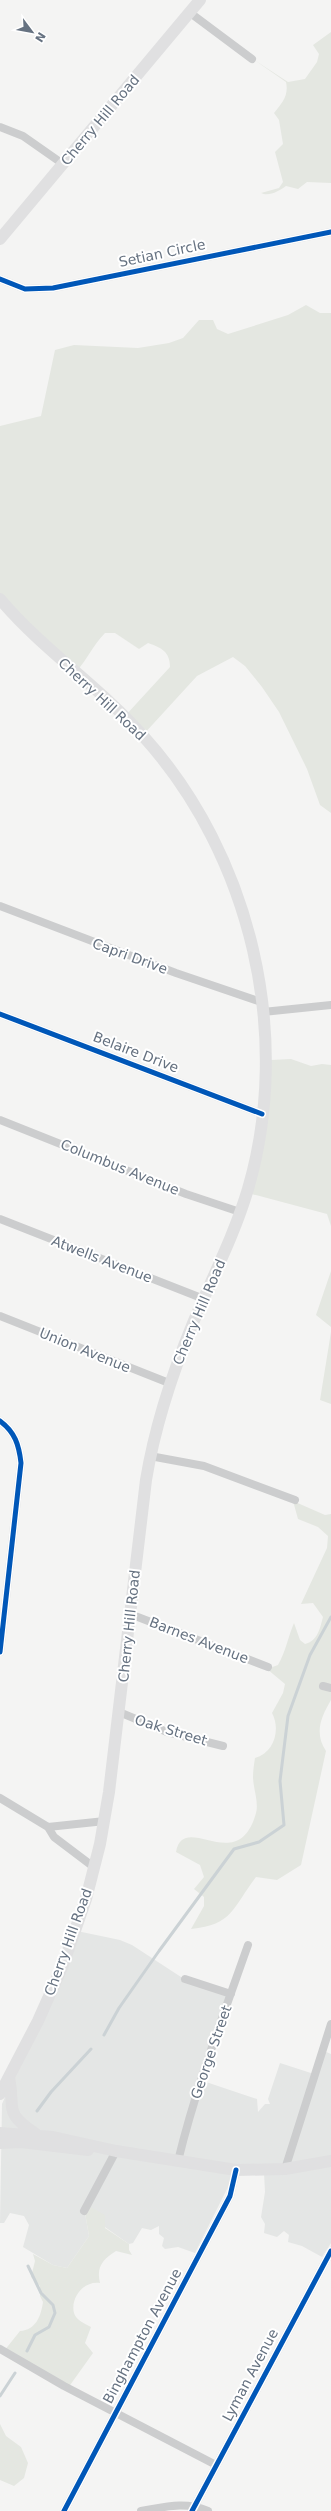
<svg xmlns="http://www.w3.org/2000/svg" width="331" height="2511" font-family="'DejaVu Sans',sans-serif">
<rect width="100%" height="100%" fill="#f4f4f3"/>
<path fill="#e4e6e5" d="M77,1931L120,1940L132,1945L181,1977L228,1993L203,2081L257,2099L258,2112L265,2104H270L268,2099L280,2063L314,2074L324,2051L331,2054V2243L322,2257L302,2246L288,2242L289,2235L284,2231L277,2237L264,2233L265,2224L261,2217L265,2192L264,2173H235L195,2253L178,2247L165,2249L162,2246L164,2238L159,2234V2226L151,2230L142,2228L133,2243L129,2244L85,2213L89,2236L67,2268L53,2265L23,2247L29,2225L24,2216L10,2213L4,2223H0L2,2104Z"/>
<path fill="#e4e7e1" d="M331,32V183L307,182L298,189L286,186C279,191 269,197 261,193L279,188L283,182L275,152L283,144L279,120L274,113C282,103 289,96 286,82L253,59L288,82L305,79L317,62L319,54L313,45Z
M306,305L320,313H331V813L320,805L307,769L279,712L262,687L245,666L233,657L197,676L143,735L125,716L170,667C170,652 162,648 148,643L139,649L115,633H105C93,645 87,660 76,672L0,598V426L41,416L55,350L74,345L138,348L169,343L183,338L199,320H213L217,329L228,334L288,315Z
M291,1059L311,1066L322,1064L331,1065V1226L327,1214L248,1193L271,1060Z
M331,1271V1327L316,1315Z
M331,1332V1404L320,1400Z
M293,1501L325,1515L331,1514V1700C321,1717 314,1733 326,1751L301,1865L277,1880L256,1877C233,1907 233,1925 191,1929L204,1906V1897L194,1889L204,1877L200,1865L176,1852C184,1810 238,1878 256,1813C259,1803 253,1787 253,1777C253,1771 254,1764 255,1758C274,1753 281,1730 272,1713L283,1693L285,1684L267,1669L278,1665C286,1651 288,1637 294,1623L300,1640L305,1644C318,1641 320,1628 323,1617L313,1603L301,1604L327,1548L328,1536L318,1527L298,1519Z
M89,2206L105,2215V2228L129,2244V2250L132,2255L116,2251C103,2259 96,2267 100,2283C85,2280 70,2297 74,2313C76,2320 85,2324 91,2327L85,2343L93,2353L68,2388L4,2351L20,2331C36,2330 41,2316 43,2302L40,2296V2286L31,2277L35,2261L33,2254L53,2265L67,2268L89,2236L85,2213Z
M0,2424L6,2436L21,2447L28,2463L24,2478L14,2486L0,2480Z"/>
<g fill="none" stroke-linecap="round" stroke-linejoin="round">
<path stroke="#cbd2d5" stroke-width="3" d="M104,2035L119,2008L159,1951L234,1849L259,1842L284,1825L280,1781L288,1716L310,1655L331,1617
M37,2111L51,2092L91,2049
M27,2351L35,2335L49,2327L55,2313L53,2305L41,2293L28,2266
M0,2396L15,2373"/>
<path stroke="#cccdce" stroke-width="8" d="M189,12L252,59
M0,127L23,136L63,164
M0,279L25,289L53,288L331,232
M0,906L176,973L261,1002
M263,1012L331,1005
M0,1014L262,1114
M0,1120L186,1194L240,1212
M0,1219L204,1299
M0,1316L169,1383
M0,1421C15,1432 19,1445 21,1463L0,1652
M150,1456L204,1466L295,1500
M130,1614L268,1667
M323,1686L331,1688
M119,1712L167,1732L223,1746
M0,1798L48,1827L54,1837L95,1868
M48,1827L105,1821
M185,1979L231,1994
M178,2161C196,2087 223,2016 248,1945
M285,2169L331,2024
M84,2211L116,2151
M0,2349L64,2386L216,2465
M64,2511L230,2196L236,2170
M141,2511C165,2507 185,2501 208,2511
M192,2511L331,2251"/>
<path stroke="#e0e0e1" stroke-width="12" d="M0,239L200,0
M0,599C43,650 100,687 144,737C251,856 293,1035 248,1189C234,1236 212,1278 193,1323C172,1374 155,1425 146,1480L109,1792L100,1844L86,1899L63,1965L38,2021L0,2094
M9,2077C16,2110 2,2111 36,2134
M0,2133L53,2137L116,2151L236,2170L285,2169L331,2161
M0,2143L21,2142L88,2150"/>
<defs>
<path id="cycleway" d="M0,279L25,289L53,288L331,232
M0,1014L262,1114
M0,1421C15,1432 19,1445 21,1463L0,1652
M64,2511L230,2196L236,2170
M192,2511L331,2251"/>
</defs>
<use href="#cycleway" stroke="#fff" stroke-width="8"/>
<use href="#cycleway" stroke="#0057b8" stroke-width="5"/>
</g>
<g text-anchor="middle" stroke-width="4" stroke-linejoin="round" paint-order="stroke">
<g font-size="14" fill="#667281" stroke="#fff">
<text transform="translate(100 120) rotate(-50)" y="5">Cherry Hill Road</text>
<text transform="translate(162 253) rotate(-12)" y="5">Setian Circle</text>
<text transform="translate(102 699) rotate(43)" y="5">Cherry Hill Road</text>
<text transform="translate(130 956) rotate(20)" y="5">Capri Drive</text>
<text transform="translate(136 1052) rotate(21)" y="5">Belaire Drive</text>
<text transform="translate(120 1167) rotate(22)" y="5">Columbus Avenue</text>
<text transform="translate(102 1259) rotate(21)" y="5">Atwells Avenue</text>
<text transform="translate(199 1312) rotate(-67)" y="5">Cherry Hill Road</text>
<text transform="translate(85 1350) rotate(22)" y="5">Union Avenue</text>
<text transform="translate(129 1626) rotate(-84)" y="5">Cherry Hill Road</text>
<text transform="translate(199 1640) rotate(21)" y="5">Barnes Avenue</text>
<text transform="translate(171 1730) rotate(17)" y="5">Oak Street</text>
<text transform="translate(68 1942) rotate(-70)" y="5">Cherry Hill Road</text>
<text transform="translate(211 2052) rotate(-71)" y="5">George Street</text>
<text transform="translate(142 2336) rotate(-62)" y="5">Binghampton Avenue</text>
<text transform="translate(250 2375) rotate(-62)" y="5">Lyman Avenue</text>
</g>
</g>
<g transform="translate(32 32) rotate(122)" stroke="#ffffff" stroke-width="3" paint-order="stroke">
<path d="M0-3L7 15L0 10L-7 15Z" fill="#667281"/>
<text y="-6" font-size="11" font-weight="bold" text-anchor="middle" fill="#667281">N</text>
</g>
</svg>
